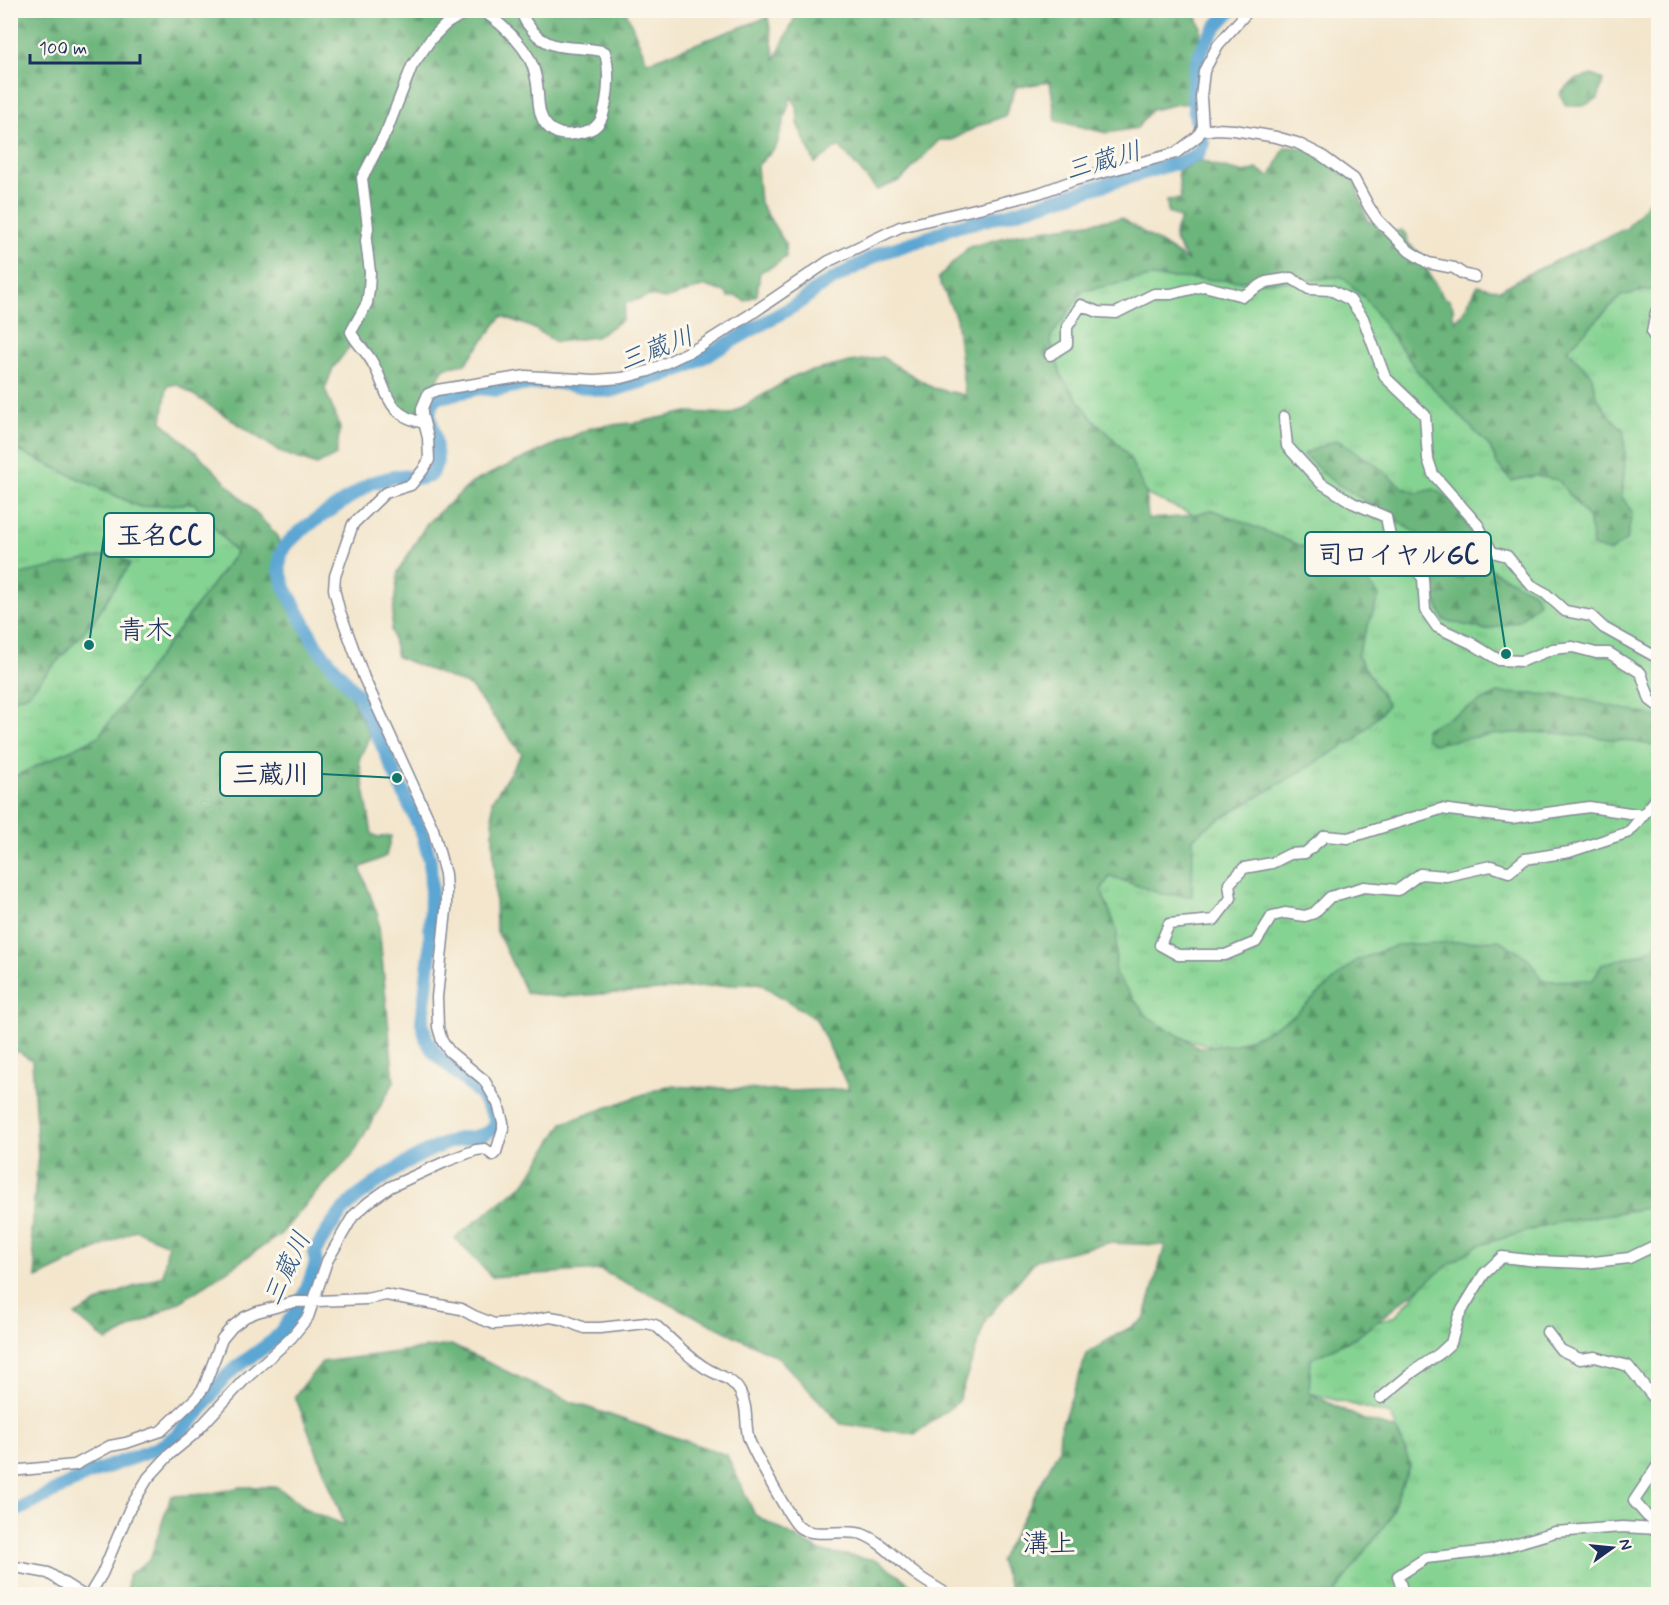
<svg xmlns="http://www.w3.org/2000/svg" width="1669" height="1605" font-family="Mynerve,'Klee One',sans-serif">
<defs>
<pattern id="grass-tufts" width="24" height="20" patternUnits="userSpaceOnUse" patternTransform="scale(1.5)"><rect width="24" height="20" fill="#85d392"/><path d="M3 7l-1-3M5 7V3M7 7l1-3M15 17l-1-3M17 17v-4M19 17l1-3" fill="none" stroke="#72b580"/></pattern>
<pattern id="forest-firs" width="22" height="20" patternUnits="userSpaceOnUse" patternTransform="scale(1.5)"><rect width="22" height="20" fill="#6cb57c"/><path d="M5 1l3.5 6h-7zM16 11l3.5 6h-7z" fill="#589469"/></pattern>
</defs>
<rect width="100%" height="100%" fill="#fbf7ec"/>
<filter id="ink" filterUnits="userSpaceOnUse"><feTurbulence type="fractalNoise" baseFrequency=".0167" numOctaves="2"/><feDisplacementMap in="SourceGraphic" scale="12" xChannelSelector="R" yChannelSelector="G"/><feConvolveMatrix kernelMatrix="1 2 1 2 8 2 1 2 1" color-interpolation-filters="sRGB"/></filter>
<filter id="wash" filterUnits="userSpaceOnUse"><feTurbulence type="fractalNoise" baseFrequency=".008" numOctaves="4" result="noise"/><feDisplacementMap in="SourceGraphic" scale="24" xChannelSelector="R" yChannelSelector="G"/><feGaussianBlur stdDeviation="1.35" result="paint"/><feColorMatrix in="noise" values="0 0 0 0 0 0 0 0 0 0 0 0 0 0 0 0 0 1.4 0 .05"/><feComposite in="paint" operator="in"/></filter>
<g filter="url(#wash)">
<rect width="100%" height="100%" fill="#f3e6cd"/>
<path fill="url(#grass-tufts)" stroke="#508178" stroke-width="1.5" d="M1367,260L1481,413L1617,289L1658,267V973L1250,1057L1121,1020L1084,858L1358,586L1103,476L1016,331L1044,263Z
M10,447L140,507L194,503L236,553L98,737L11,779Z
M1658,1201V1594H1320L1317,1589L1406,1452L1391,1415L1309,1393L1310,1341L1396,1316L1469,1231Z"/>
<path fill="url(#forest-firs)" stroke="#44726d" stroke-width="1.5" d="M11,11H626L647,62L768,17L775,59L798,11H1194L1201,27L1199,54L1192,84V103L1178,104L1151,110L1137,128L1107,133L1056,121L1050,82L1016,87L1005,116L978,126L952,140H939L901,180L877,190L839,146L815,163L798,126L797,106L791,97L776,147L757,166L760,203L785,243L786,257L775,265L760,272L757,295L745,301L737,296L729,297L725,292L705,286L665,299L650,296L626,303L622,320L596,337L556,342L533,328L502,316L465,364L444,368L437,380L424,423L400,413L354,341L333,368L325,389L340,428L336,455L317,465L282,453L177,384L167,386L162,422L198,454L277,535L281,554L279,568L285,588L298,620L321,656L342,680L370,735L359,760L372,834L378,837L391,836L386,856L360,868L378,916L394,1082L352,1156L315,1194L280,1235L183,1300L107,1341L75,1315L108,1297L163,1275L168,1244L135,1230L37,1278L31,1233L38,1157L32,1060L16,1050L11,1059V778L98,737L236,553L194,503L140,507L11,447Z
M1592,75L1603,80L1598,99L1583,106H1566L1560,94L1574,80Z
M1285,147L1308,148L1354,179L1368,222L1374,221L1392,232L1402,230L1407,236L1408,243L1425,258L1423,263L1443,297L1449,300L1453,307V315L1455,321L1462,314L1478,285L1500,290L1528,274L1627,228L1658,190V288L1621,296L1567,350L1591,374L1596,395L1608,414L1624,431L1625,459L1622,497L1632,512L1627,539L1610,552L1593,546L1589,519L1558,480L1535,476L1512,481L1497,464L1490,447L1418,372L1365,298L1341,276L1305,281L1266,282L1150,277L1083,291L1050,338L1062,378L1092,418L1114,439L1129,457L1146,493L1148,519L1182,517L1213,510L1328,557L1356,567L1379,596L1357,655L1388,705L1356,739L1213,823L1193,838L1192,896L1161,894L1110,876L1101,890L1117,930L1115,974L1145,1014L1155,1022L1199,1047L1233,1045L1262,1034L1293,1016L1357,960L1398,945L1499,940L1528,958L1543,981L1593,980L1602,964L1643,954L1658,944V1206L1551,1224L1477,1246L1443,1269L1357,1337L1311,1359L1309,1393L1364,1420L1396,1429L1410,1464L1389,1519L1334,1594H1012L1000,1561L1059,1449L1060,1429L1087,1354L1111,1338L1144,1320L1165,1245L1108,1243L1036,1260L986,1319L958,1402L915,1434L841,1424L778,1357L600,1270L492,1277L455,1238L526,1182L563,1123L667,1086L787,1091L849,1089L816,1019L759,983L561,997L526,993L496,929L492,801L522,754L470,686L397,657L391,630L398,572L427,523L472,483L496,471L593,427L640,422L687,412L731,414L796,375L850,362L882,357L933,388L965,395L956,318L938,278L969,247L1017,234L1121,218L1188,261C1177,243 1168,240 1181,219L1168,212L1167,200L1181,199L1178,172L1200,160L1212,165L1245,173L1257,169L1270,177Z
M1337,440L1376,465L1403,488L1417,493L1434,489L1461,507L1475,549L1493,571L1533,592L1539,602L1518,621L1486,630L1444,620L1433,595V553L1423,537L1330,479L1303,454Z
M117,553L130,564L94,620L28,694L11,700V576Z
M1498,693L1562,695L1658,717V748L1656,745C1622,741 1588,735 1554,733C1515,730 1473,737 1434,744L1426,738L1425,729Z
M451,1345L569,1401L727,1455L755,1515L820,1551L877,1560L916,1588L930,1594H127L128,1575L150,1559L171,1496L208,1494L241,1487H277L312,1512L345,1525L295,1396L322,1362Z"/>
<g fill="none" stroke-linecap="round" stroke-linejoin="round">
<path stroke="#5ba6d3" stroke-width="14" d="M10,1514L86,1475L153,1450L165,1444L179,1433L198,1414L224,1378L237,1367L274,1340L296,1312L305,1294L316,1263L314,1253C325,1234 339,1212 356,1198C361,1194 366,1191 371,1187C396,1168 422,1152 452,1141C470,1135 484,1141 497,1123L493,1113L481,1095L435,1053L427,1041L422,1022L430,953L431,886L430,861L423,835L361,699L317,647L285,588L279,568L281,554L285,546L294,537L307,526L371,483L397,476L421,478L429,476L432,473L437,461L435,440L429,411L436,398L480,388L497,390L519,385L553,382L610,391L664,375L688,366L799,303L818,288L880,253L933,236L950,228L1005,215L1175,163L1176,164L1198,154L1203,143C1185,91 1189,49 1232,10"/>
</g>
</g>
<g filter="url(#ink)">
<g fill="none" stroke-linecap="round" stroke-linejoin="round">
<defs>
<path id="minor" d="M479,10C496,17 524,45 531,62C534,68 536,77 537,84C539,96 537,109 543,120C552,136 567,137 583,132C587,131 592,130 595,127C603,120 604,111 606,102C609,85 609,68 605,52C580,44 551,54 533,31C527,24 523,19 521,10
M1201,131L1216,129L1234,130L1276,137L1297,143L1321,155L1354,179L1369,207L1377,219L1409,251L1428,263L1454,268L1463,274L1475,277
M1658,311L1656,312L1652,333L1658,342
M1050,355L1067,344V327L1081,305L1098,312L1116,313L1154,294H1171L1204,286L1243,296L1266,282L1291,278L1309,289L1331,290L1350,300L1363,318L1385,377L1425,415L1428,459L1433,474L1478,525L1492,552L1507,556L1532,586L1545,593L1565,611L1591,616L1604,628L1658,658
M1284,417L1287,446L1321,483L1353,503L1386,517L1391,542L1423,578L1425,610L1437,627L1471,643L1499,660L1522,661L1553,649L1573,647L1596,653H1609L1641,673L1650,700L1658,706
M424,423C382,414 389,388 371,360C365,350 356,343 351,332L367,303L369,290L370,272L366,241L368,228L367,219L362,178L387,130L412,66L431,39L446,24L461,15L477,10
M1643,815L1589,807L1512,818L1441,809L1348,838L1325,836L1305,853L1290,854L1272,863L1244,868L1229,884L1231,898L1214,920L1169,924L1160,945L1178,955H1225L1256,942L1272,916L1285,913L1305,916L1314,913L1330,897L1364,887L1398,890L1420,874L1446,876L1491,866L1509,872L1525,859L1569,852L1629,832L1658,797
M1547,1332L1561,1350L1580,1359L1595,1357L1628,1366L1658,1403
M1381,1398L1414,1371L1439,1354L1451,1343L1459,1315L1484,1274L1502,1257L1537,1261L1585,1263L1629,1258L1658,1244
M1658,1465L1634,1501L1647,1516L1658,1525
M10,1471L75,1465L110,1446L126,1443L161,1431L196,1398L204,1387L222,1339L232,1327L245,1317L257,1312L294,1302L366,1299L386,1295L461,1309L474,1316L494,1324L521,1322L550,1317L562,1319L584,1328H600L646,1323L655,1325C671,1339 686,1355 704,1367C717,1376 732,1377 740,1392C748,1406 745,1422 748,1436C749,1445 792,1522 799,1527C815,1539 843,1528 862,1534C881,1541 897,1560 913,1572C923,1580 935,1587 947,1594
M10,1566L48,1573L81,1594
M90,1594L102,1574L130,1508L148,1478L170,1454L193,1435L243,1381L291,1338L308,1317L327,1261L353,1216L369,1202L390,1187L447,1161L476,1150L485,1149L493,1155L496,1152L503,1129V1122L498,1104L484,1080L450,1052L442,1041L438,1027L437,997L446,910V891L445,874L433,829L364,678L339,609L334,589L335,576L353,524L385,493L411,485L423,470L429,460L428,438L422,414V408L428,394L437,390L526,376L595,380L622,378L649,371L699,347L751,314L829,261L900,227L996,204L1039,193L1075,180L1176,153L1198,136L1203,127L1201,97L1204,71L1218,45L1249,10
M1401,1594L1403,1593L1398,1576L1426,1558L1490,1551L1555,1532L1622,1527L1658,1529"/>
</defs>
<use href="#minor" stroke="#878a96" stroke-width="13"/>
<use href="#minor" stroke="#fff" stroke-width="10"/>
</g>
</g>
<g text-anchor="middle" stroke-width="6" stroke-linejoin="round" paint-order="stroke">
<g font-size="26" font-style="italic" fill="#315987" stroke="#fbf7ec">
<text transform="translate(1103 160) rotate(-16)" y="9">三蔵川</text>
<text transform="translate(656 348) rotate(-21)" y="9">三蔵川</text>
<text transform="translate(286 1268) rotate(-65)" y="9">三蔵川</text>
</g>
<g font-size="27" fill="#1b2f5e" stroke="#fbf7ec">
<text x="145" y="639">青木</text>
<text x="1049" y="1552">溝上</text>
</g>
</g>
<path fill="none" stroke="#0f766e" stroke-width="2" d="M89 645L104 535M1506 654L1491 554M397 778L322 774"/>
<g fill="#0f766e" stroke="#fbf7ec" stroke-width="2">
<circle cx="89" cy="645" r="6"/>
<circle cx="1506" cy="654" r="6"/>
<circle cx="397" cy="778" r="6"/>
</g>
<g fill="#fbf7ec" stroke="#0f766e" stroke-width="2">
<rect x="104" y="513" width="110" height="44" rx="6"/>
<rect x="1305" y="532" width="186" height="44" rx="6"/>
<rect x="220" y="752" width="102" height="44" rx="6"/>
</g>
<g font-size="26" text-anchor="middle" font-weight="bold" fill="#1b2f5e">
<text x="159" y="544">玉名CC</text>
<text x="1398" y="563">司ロイヤルGC</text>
<text x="271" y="783">三蔵川</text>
</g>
<rect width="1669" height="1605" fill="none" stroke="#fbf7ec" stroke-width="36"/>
<g transform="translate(1612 1548) rotate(75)" stroke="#fbf7ec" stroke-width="4.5" paint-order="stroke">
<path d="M0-4.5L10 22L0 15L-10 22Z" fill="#1b2f5e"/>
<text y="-9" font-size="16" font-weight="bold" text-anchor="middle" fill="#1b2f5e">N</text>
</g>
<path d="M30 54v9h110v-9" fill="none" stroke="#1b2f5e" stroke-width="3"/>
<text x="39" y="54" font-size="18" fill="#1b2f5e" stroke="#fbf7ec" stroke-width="4.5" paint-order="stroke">100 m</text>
</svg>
